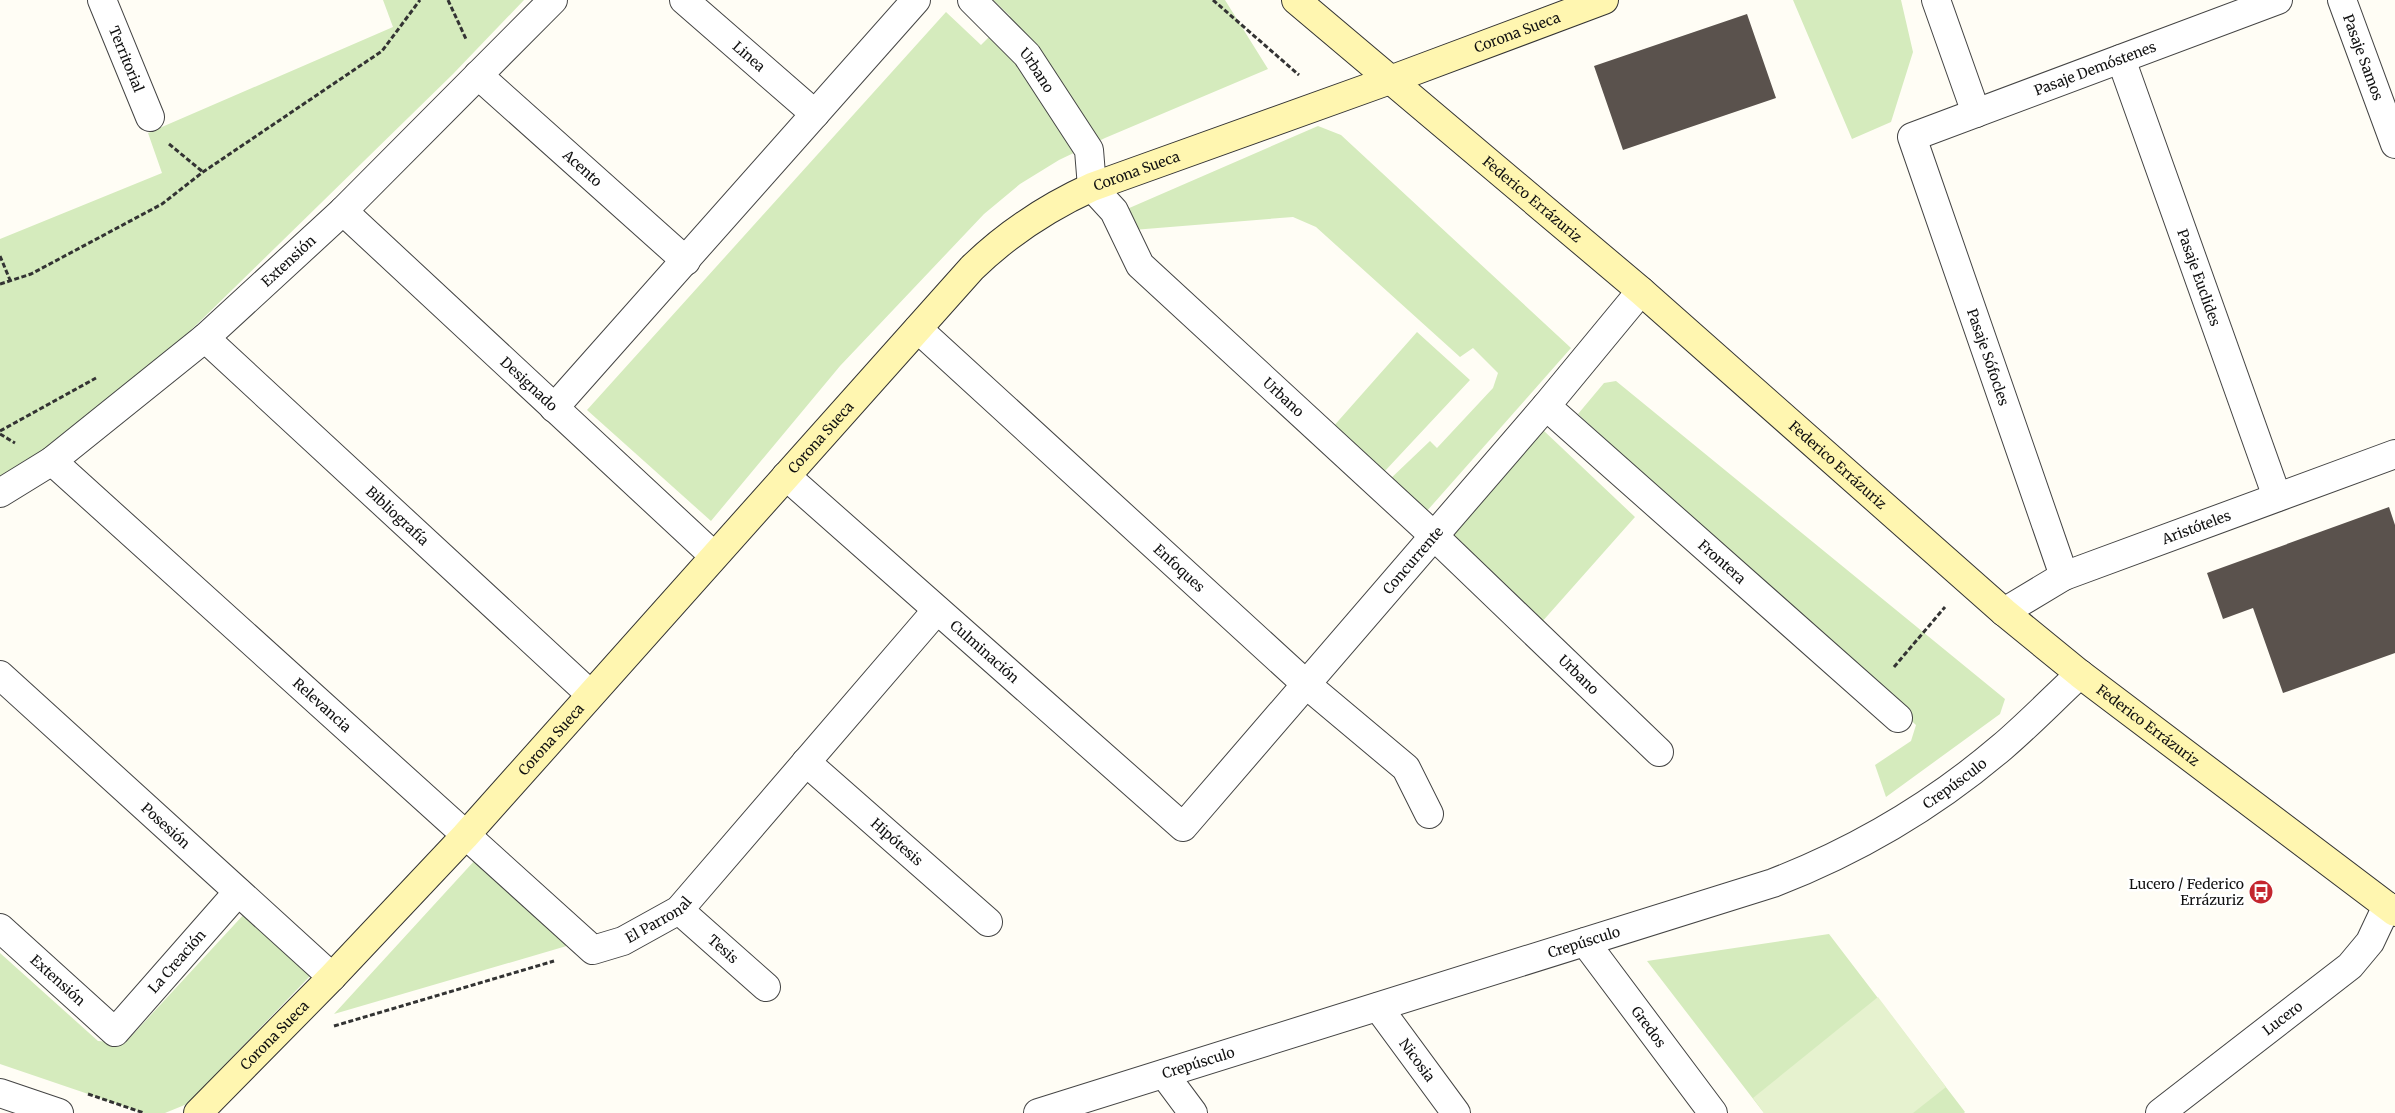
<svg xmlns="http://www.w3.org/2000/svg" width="2395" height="1113" font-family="Merriweather,serif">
<rect width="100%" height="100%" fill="#fffdf5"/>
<path fill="#d5ebbd" d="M383,0H524L453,74L188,333L54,446L0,478V239L162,173L148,133L393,27Z
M993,0H1225L1268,69L1105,138L1059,160L1020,184L984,214L840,366L711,521L587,410L946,12L981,45L1010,16Z
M1793,0H1901L1913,52L1891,122L1852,139Z
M1318,126L1341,135L1571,348L1426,512L1388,481L1430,441L1437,448L1493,388L1498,373L1473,348L1460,357L1316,227L1293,217L1133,230L1127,209Z
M1417,332L1470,380L1384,472L1332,428Z
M1616,381L2005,699L2000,714L1886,797L1875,765L1911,741L1916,725L1578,414L1604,383Z
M1543,430L1635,517L1541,623L1446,536Z
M476,859L570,945L334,1014Z
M246,912L312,974L187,1104L165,1113H144L0,1064V953L98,1041L125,1043Z
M1829,934L1965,1112L1964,1113H1764L1647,961Z"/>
<path fill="#e6f2cf" d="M1878,997L1946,1087L1913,1113H1764L1753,1098Z"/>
<path fill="#5a524d" d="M1747,14L1776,98L1623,150L1594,66Z
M2389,507L2395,525V653L2283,693L2253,608L2223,619L2207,573Z"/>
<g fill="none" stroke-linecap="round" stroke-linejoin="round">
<defs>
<g id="street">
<path id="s1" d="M102,0L150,117"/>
<path id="s2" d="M684,0L815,114"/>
<path id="s3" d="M972,0L1027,55L1089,150L1092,187L1114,211L1140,265L1433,535L1659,752"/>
<path d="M1936,0L1976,113"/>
<path id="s4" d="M2342,0L2395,144"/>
<path id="s5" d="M2121,59L2277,497"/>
<path id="s6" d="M478,75L686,261"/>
<path id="s7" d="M343,211L714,556"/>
<path id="s8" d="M918,329L1307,685L1406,768L1429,814"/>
<path id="s9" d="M205,338L590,694"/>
<path id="s10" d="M1546,406L1898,718"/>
<path d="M554,408L916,0"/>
<path id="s11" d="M52,461L593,950L623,941L679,910L937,610"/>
<path id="s12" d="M786,476L1183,827L1546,406L1641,291"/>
<path id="s13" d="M0,493L52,461L205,338L343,211L553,0"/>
<path id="s14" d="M2064,576L1912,137L2278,0"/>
<path id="s15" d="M2004,612L2064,576L2395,454"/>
<path id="s16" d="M0,675L332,977"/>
<path id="s17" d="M806,762L988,922"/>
<path id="s18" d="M679,910L766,987"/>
<path id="s19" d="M0,928L115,1032L238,892"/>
<path id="s20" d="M1585,942L1713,1113"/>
<path id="s21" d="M1378,1007L1456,1113"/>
<path d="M1164,1074L1193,1113"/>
<path d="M0,1093L59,1113"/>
<path id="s22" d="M1038,1113L1773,883C1856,851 1934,805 2002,747C2029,724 2054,698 2080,674"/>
<path id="s23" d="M2160,1113L2350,966L2370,942L2387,906"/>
</g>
<g id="secondary">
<path id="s24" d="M1296,0L1641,291L2004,612L2080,674L2395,912"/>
<path id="s25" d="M198,1113L332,977L465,836L972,268C1008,233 1046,208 1092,187L1390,80L1604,0"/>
</g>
</defs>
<use href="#street" stroke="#444" stroke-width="30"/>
<use href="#secondary" stroke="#333" stroke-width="30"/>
<path stroke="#333" stroke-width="3" stroke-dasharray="5 2.5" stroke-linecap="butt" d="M448,0L466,39
M1213,0L1299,75
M169,144L203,172
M0,256L10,280
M0,284L31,274L162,204L203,172L382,51L420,0
M0,431L96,378
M0,434L15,443
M1894,667L1945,607
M334,1026L554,961
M88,1094L144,1113"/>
<use href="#street" stroke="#fff" stroke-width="28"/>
<use href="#secondary" stroke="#fff6b0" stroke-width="28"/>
</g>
<defs>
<symbol id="bus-disc" viewBox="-11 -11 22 22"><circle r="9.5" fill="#c4262e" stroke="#fff"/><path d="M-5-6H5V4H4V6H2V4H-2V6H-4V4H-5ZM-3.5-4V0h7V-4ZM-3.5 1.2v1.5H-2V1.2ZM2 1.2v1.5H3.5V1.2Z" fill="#fff"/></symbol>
</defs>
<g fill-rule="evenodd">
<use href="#bus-disc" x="2247" y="878" width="28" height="28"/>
</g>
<g text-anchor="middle" stroke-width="5" stroke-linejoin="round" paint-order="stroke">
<g font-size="14" fill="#111" stroke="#fff">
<text dy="5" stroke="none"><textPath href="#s25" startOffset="1744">Corona Sueca</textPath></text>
<text dy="5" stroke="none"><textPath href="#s2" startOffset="86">Linea</textPath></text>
<text dy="5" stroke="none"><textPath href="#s1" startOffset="64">Territorial</textPath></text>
<text dy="5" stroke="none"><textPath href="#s4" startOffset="61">Pasaje Samos</textPath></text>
<text dy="5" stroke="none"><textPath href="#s14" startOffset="660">Pasaje Demóstenes</textPath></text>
<text dy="5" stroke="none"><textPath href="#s3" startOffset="96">Urbano</textPath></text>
<text dy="5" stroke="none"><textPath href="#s6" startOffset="140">Acento</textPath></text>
<text dy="5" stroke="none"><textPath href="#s25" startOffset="1339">Corona Sueca</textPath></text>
<text dy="5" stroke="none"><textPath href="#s24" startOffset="309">Federico Errázuriz</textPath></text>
<text dy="5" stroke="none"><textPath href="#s13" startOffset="371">Extensión</textPath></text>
<text dy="5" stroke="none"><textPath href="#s5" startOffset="232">Pasaje Euclides</textPath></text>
<text transform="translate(1988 357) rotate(71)" y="5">Pasaje Sófocles</text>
<text dy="5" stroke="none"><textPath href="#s7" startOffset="254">Designado</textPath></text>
<text dy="5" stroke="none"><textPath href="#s3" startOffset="516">Urbano</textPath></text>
<text dy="5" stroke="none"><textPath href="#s25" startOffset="919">Corona Sueca</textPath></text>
<text dy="5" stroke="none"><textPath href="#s24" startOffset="714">Federico Errázuriz</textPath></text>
<text dy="5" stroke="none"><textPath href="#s9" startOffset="262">Bibliografía</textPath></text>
<text dy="5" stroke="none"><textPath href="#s15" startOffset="211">Aristóteles</textPath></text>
<text dy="5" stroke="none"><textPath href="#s12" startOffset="882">Concurrente</textPath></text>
<text dy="5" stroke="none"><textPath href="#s10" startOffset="235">Frontera</textPath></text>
<text dy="5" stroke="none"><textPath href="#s8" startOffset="354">Enfoques</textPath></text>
<text dy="5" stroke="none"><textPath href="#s12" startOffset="265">Culminación</textPath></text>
<text dy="5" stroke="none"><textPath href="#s3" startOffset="921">Urbano</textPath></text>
<text dy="5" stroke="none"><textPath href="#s11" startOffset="364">Relevancia</textPath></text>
<text dy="5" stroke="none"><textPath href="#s24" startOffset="1119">Federico Errázuriz</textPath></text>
<text dy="5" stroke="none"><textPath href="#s25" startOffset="514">Corona Sueca</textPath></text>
<text dy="5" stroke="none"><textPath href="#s22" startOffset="978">Crepúsculo</textPath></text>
<text dy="5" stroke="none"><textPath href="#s16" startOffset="224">Posesión</textPath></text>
<text dy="5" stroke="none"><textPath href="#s17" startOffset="121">Hipótesis</textPath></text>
<text dy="5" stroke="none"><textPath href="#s11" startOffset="802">El Parronal</textPath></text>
<text dy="5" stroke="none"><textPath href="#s22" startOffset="572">Crepúsculo</textPath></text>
<text dy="5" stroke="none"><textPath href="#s18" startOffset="59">Tesis</textPath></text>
<text dy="5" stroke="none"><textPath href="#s19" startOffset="249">La Creación</textPath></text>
<text dy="5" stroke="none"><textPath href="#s19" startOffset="78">Extensión</textPath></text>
<text dy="5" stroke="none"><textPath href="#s23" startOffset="155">Lucero</textPath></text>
<text dy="5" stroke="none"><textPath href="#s20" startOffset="106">Gredos</textPath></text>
<text dy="5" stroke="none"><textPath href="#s25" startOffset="109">Corona Sueca</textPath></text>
<text dy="5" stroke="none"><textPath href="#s21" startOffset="66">Nicosia</textPath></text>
<text dy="5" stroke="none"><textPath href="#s22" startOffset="168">Crepúsculo</textPath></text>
</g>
<g font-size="14" fill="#111" stroke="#fff" text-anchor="end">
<text x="2244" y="889">Lucero / Federico<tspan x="2244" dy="16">Errázuriz</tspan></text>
</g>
</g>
</svg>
